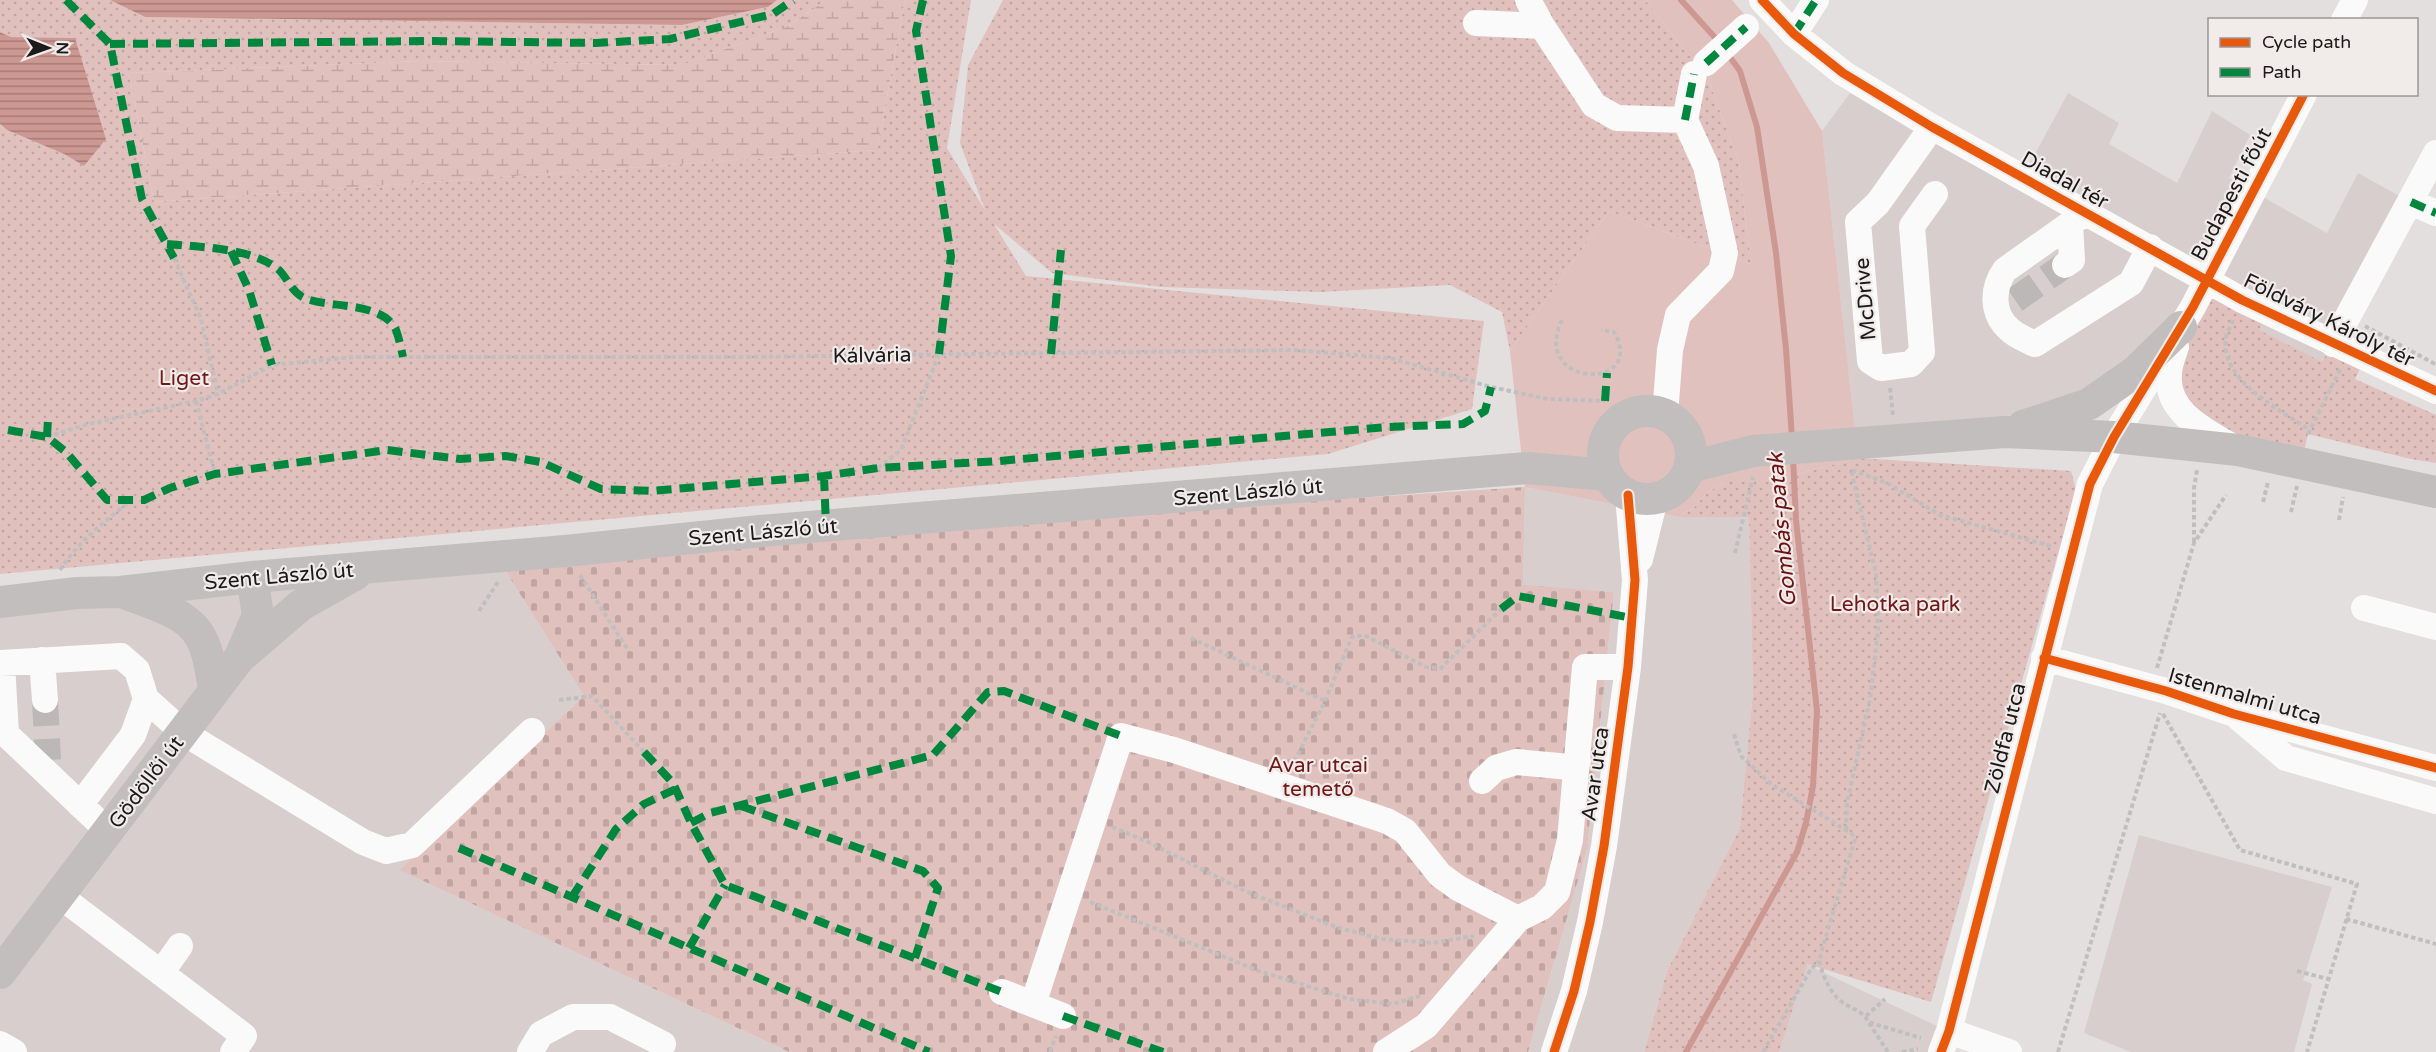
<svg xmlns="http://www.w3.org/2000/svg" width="2436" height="1052" font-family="'Varela Round',sans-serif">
<defs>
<pattern id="wetland-marsh" width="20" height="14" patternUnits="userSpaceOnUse" patternTransform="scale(1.5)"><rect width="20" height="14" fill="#e1c1be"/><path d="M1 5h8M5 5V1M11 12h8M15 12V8" fill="none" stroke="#c0a5a3"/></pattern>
<pattern id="cemetery-stones" width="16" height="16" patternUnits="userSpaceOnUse" patternTransform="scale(1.5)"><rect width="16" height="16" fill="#e1c1be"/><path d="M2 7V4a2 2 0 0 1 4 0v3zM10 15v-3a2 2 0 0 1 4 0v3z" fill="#c0a5a3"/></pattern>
<pattern id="park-dots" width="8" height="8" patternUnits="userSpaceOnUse" patternTransform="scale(1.5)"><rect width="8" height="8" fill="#e1c1be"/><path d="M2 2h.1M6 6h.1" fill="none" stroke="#c0a5a3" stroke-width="1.8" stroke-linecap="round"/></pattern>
<pattern id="water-rules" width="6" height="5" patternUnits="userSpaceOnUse" patternTransform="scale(1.5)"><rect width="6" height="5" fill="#cd9892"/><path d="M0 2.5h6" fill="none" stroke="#a67b76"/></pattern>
</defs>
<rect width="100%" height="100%" fill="#e3dfde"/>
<path fill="#d8cece" d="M1850,93L2016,189L2068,93L2119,123L2109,144L2177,183L2212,111L2250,135L2229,178L2327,233L2358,173L2403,198L2329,371L2177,312L2101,387L2043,410L1966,423L1855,433L1822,131Z
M1525,487L1678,517H1749L1753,691L1740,828L1667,971L1644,1052H1528L1587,849L1614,592L1523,586Z
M500,562L584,696L401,870L789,1052H0V611Z
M2139,835L2332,887L2303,980L2312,984L2294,1052H2131L2084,1033Z
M1806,964L1939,1027L1931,1052H1779Z"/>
<path fill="#e1c1be" d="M1645,0H1732L1769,43L1822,131L1858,458L1768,482H1723L1704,496L1694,508L1678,517L1525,487L1510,351L1609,211L1751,264L1739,163L1708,79Z"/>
<path fill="url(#wetland-marsh)" d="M826,0H905L877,150L154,202L129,73L419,61L682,65L788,26Z"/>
<path fill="url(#cemetery-stones)" d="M1525,487L1523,585L1614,592L1587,849L1528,1052H789L400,870L584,696L500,562L530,552Z"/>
<path fill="url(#park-dots)" d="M0,0H110L145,17L682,25L768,7L777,0H826L788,26L682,65L419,61L129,73L154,202L877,150L905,0H971L947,148L985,210L960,143L968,65L1003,0H1645L1708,79L1739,163L1751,264L1609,211L1510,351L1502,312L1450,285L1320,292L1161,287L1052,273L994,224L1026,276L1484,321L1472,409L1328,454L0,574V124L7,130L64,154L84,166L75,38L11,37L0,32Z
M2207,279L2267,312L2259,330L2322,362L2333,344L2365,358L2355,379L2436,415V463L2411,459L2308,434L2301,463L2238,450L2177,405L2181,327Z
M1858,458L2071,471L2076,490L1931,1002L1807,964L1779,1052H1644L1667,971L1740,828L1753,691L1749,517H1678L1694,508L1704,496L1723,482H1768Z"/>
<path fill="url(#water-rules)" d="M110,0H777L768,7L682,25L145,17Z
M0,32L11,37L75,38L106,139L84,166L64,154L7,130L0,124Z"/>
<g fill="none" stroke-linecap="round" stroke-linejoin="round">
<path stroke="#cd9892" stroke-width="6" d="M1681,0L1719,42
M1727,53L1740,71L1757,127L1776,253L1786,349L1792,438
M1686,1052L1797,852L1806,823L1813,786L1817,711L1796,520L1793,457"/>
<path stroke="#bbb8b7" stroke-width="26" stroke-dasharray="26 13" stroke-linecap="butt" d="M2015,300L2065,265
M45,700L48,760"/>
<path stroke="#c0bfbf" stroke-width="4" stroke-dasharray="4.5 3" stroke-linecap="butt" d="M174,258L201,319L218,394
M1562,320C1529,388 1648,392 1614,332L1601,330
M2233,320C2231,325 2227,332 2226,337C2219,380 2279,409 2308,429
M2365,326L2435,364
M1890,388L1893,416
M196,401L215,474
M2308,434L2341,368
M47,437L88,424L196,401L218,394L272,365L354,357H740L1294,350L1390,358L1491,387L1548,399L1605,401
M878,468L901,450L939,354
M1852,470L1887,483L1940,515L2051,546
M2263,502L2268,482
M2291,512L2297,486
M2339,520L2343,497
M2194,542V488L2197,470
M1735,553L1753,477
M60,570C79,541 105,521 132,500
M580,575L628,650
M479,611L498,582
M1191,638L1325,701
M2157,668L2194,543L2226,495
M559,700L592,696L644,752
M2163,714L2240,850L2357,884L2307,1052
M1734,734L1741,756L1771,784L1852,834L1855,839L1819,960C1823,976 1829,992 1842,1002C1851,1009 1864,1011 1868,1022L1921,1038
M1291,768L1325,701L1352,637L1364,635L1426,667L1441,668L1501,609
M1112,827L1146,841L1245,891L1336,927L1382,939L1432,943L1474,936
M1846,830L1847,803L1870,699L1878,631L1876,574L1851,470
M1090,902L1259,971L1349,999L1393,1004L1423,995
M2346,919L2436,944
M2297,971L2328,979
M1866,1016L1885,999
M1869,1023L1888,1052
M1050,1052L1056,1036
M1763,1052L1811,969L1819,961
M1902,1052L1918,1049
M2058,1052L2160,713"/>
<path stroke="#fbfafa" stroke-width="26" d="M1528,0L1542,26L1594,105L1617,118L1685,120
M1762,0L1794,34L1843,73L1932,127L2242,300L2436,391
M2344,20L2355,0
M1476,23L1542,26
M1794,34L1816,0
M1706,63L1746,27
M1685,120L1694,74
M1932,127L1878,203L1858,222L1870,361L1881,368L1911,364L1922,352L1912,226L1935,194
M2411,202L2436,213
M2087,212L2005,270C1992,288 1991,314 2010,330C2016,336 2027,340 2035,344L2131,283L2150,247
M2065,265L2072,260L2070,224
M2333,344L2436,153
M2176,347C2173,356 2169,365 2169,374C2165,414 2210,433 2238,450
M1665,415L1670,350L1678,315L1721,271L1725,253L1706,166L1685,120
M1640,559L1655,499
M2364,608L2436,627
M2044,658L2166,691L2234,714L2436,768
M42,660L45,700
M0,663L121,656L137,670L146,699L184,733L363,842L386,851L412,845L532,731
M2,663L6,734L109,832
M2239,718L2286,758L2436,801
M1482,781L1496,768L1516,762L1570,767L1578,761
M80,805L133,735L146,699
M60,896L244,1036L233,1052
M161,973L180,946
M1002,992L1063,1016
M1033,1004L1121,736L1174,750L1387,821L1405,831L1440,875L1458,888L1518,919
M1949,1031L2009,1052
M0,1044L14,1052
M530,1052L541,1034L573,1017H610L663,1044
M1386,1052L1426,1026L1518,919L1542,907L1557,892L1570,840L1585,667H1628
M1554,1052L1574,991L1590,922L1604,846L1628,667L1635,580L1628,495
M1941,1052L1949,1031L2090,484L2114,437L2193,307L2304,94"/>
<path stroke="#c2bebe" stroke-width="32" d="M1603 455a44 44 0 1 1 88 0a44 44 0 1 1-88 0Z
M2023,426L2089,404L2135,372L2181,327
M1690,467L1753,451L2005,432L2114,437L2238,450L2436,492
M124,593C149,603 188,612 201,638C209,652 211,672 214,689
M0,602L77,593L120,592L252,577L565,551L760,531L1528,468L1608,475
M245,653L301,605L356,574
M0,973L240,657L258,615L252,577"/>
<path stroke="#00873e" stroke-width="8" stroke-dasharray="15 8" stroke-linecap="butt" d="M66,0L110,44L142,199L174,258
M923,0L916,31L951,256L939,354
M1794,34L1816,0
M110,44L432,41L596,43L670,39L773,14L793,0
M1706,63L1746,27
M1685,120L1694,74
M2411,202L2436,213
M167,244C199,247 254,248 279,270C289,280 292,294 307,299C332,308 383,302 396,330C399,338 401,348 403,357
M231,251L249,290L272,365
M1051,354L1061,250
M1605,401L1607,373
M8,430L47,437L66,452L107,500H144L170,488L215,474L387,450L460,459L506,456L541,462L601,489L652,491L824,476L878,468L999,461L1387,427L1463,424L1485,411L1491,387
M47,437L48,418
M824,476L826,526
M1501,609L1518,596L1632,618
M644,752L673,783L691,823L725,885L1002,992
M741,806L923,871L938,888L915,958
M691,823L710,813L933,755L988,692L1004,691L1121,736
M459,848L929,1052
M572,897L616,829L644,804L676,789
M689,948L725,885
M1063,1016L1163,1052"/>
<defs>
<path id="cycleway" d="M1762,0L1794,34L1843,73L1932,127L2242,300L2436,391
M2044,658L2166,691L2234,714L2436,768
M1554,1052L1574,991L1590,922L1604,846L1628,667L1635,580L1628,495
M1941,1052L1949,1031L2090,484L2114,437L2193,307L2304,94"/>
</defs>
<use href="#cycleway" stroke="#f1ebea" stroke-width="13"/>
<use href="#cycleway" stroke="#e8590c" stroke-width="9"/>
</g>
<g text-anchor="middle" stroke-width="4.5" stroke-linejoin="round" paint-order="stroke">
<g font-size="21" fill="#1c1a1a" stroke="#f1ebea">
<text transform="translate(2065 180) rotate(29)" y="7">Diadal tér</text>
<text transform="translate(2231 194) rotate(-62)" y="7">Budapesti főút</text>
<text transform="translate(1865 299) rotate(-95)" y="7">McDrive</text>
<text transform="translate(2329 320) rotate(26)" y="7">Földváry Károly tér</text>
<text transform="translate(872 355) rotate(-1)" y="7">Kálvária</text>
<text transform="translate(1248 492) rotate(-5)" y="7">Szent László út</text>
<text transform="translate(763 532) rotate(-5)" y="7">Szent László út</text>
<text transform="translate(279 576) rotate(-5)" y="7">Szent László út</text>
<text transform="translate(2245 696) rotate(16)" y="7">Istenmalmi utca</text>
<text transform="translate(2005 738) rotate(-76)" y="7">Zöldfa utca</text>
<text transform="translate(1595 774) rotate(-82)" y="7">Avar utca</text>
<text transform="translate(146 782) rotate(-53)" y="7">Gödöllői út</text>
</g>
<g font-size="21" fill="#721816" stroke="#f1ebea">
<text x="184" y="385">Liget</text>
<text x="1895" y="611">Lehotka park</text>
<text x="1318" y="772">Avar utcai<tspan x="1318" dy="24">temető</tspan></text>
</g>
<g font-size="22" font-style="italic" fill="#6d1212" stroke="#f1ebea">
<text transform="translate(1781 530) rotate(-95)" y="8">Gombás-patak</text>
</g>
</g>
<rect x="2208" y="18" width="210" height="78" fill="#f1ebea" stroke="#9c9797" stroke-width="1.5"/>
<rect x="2220" y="38" width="30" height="9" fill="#e8590c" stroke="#9c9797" stroke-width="1.5"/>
<text x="2262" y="48" font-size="18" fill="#1c1a1a">Cycle path</text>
<rect x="2220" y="68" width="30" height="9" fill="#00873e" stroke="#9c9797" stroke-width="1.5"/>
<text x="2262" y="78" font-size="18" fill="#1c1a1a">Path</text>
<g transform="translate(48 48) rotate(91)" stroke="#f1ebea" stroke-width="4.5" paint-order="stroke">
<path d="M0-4.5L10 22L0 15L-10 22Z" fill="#1c1a1a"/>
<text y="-9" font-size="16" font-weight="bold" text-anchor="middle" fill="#1c1a1a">N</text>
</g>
</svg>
